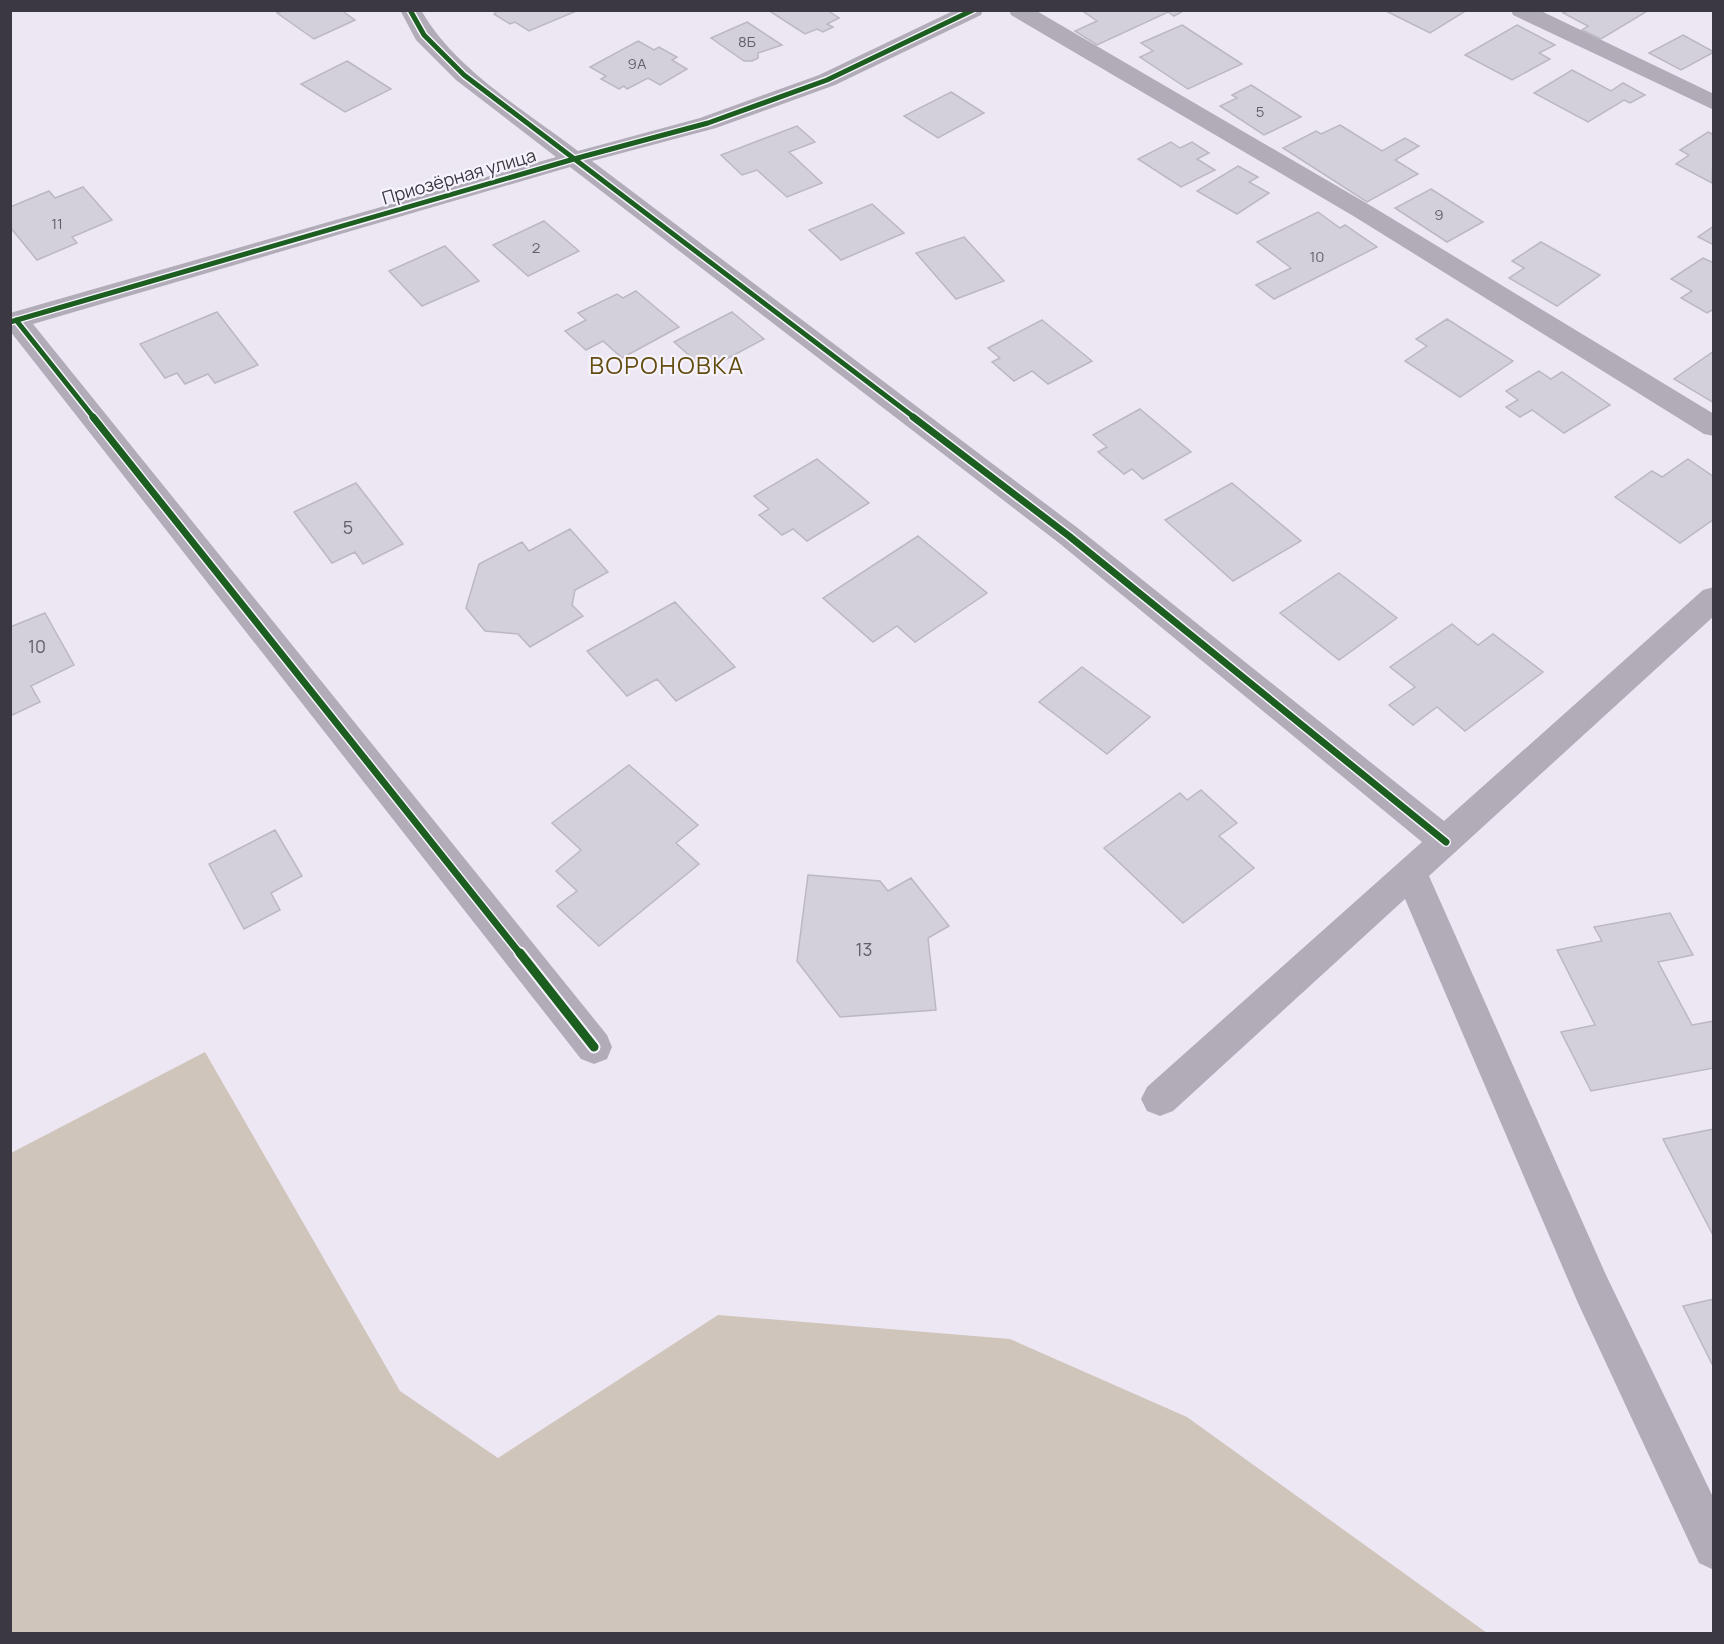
<svg xmlns="http://www.w3.org/2000/svg" width="1724" height="1644" font-family="Manrope,sans-serif">
<rect width="100%" height="100%" fill="#ede7f4"/>
<path fill="#cfc5ba" d="M205,1052L400,1391L498,1458L718,1315L1010,1339L1187,1417L1487,1633H11V1153Z"/>
<path fill="#d4d0da" stroke="#bcb7c1" stroke-width="1.5" d="M284,10H341L355,20L314,39L277,13Z
M498,10H572L574,12L529,31L515,22L510,24L494,14Z
M775,10H827L839,18L827,24L833,27L823,32L817,29L805,34L771,12Z
M1081,10H1185L1174,16L1168,12L1097,45L1075,31L1097,21Z
M1384,10H1461L1464,12L1430,33Z
M1564,10H1649L1601,39L1582,30L1588,26L1563,13L1566,12Z
M747,22L782,45L758,53V58L752,61H744L711,38Z
M1182,25L1242,64L1188,89L1140,57L1153,51L1141,43Z
M1517,25L1555,45L1539,53L1550,59L1512,80L1465,55Z
M1683,35L1714,52L1681,70L1649,53Z
M638,41L654,50L659,47L677,57L672,60L687,69L660,85L648,78L627,89L624,86L619,89L601,79L606,76L590,67Z
M347,61L391,89L345,112L301,84Z
M1572,70L1611,91L1623,83L1645,95L1630,103L1624,100L1588,122L1534,93Z
M1251,85L1301,117L1264,135L1220,106L1237,98L1232,95Z
M951,92L984,113L938,138L904,116Z
M1340,125L1382,151L1405,138L1419,146L1395,160L1418,174L1367,202L1283,148L1316,131L1321,134Z
M797,126L815,142L789,152L822,183L787,197L757,170L742,175L721,155Z
M1708,132L1714,135L1712,183L1676,164L1689,155L1680,150Z
M1171,142L1180,148L1192,142L1209,153L1197,159L1215,170L1181,187L1138,159Z
M1238,166L1258,177L1249,182L1269,193L1237,214L1197,191Z
M83,187L112,220L72,237L77,243L37,260L10,227V207L49,191L55,198Z
M1431,189L1483,222L1447,242L1395,208Z
M872,204L904,233L841,260L809,230Z
M1318,212L1340,228L1345,225L1377,247L1274,299L1256,285L1291,268L1257,242Z
M544,221L579,251L528,276L493,245Z
M1714,226V245L1698,237Z
M964,237L1004,281L956,299L916,253Z
M1541,242L1600,275L1557,306L1509,278L1524,268L1512,261Z
M445,246L479,281L422,306L389,271Z
M1703,258L1714,263V309L1707,313L1681,298L1692,291L1671,279Z
M636,291L679,327L622,358L603,341L586,350L565,331L586,320L578,313L617,294L623,298Z
M217,312L258,365L215,383L208,374L185,384L177,373L165,378L140,344Z
M732,312L764,339L706,370L674,342Z
M1447,319L1513,361L1460,397L1405,361L1427,346L1416,339Z
M1042,320L1092,361L1048,384L1032,371L1014,381L992,362L1000,358L988,348Z
M1714,351V403L1674,379Z
M1539,371L1551,379L1562,372L1610,405L1564,433L1532,410L1520,417L1506,407L1518,400L1506,391Z
M1140,409L1191,452L1143,479L1132,469L1124,474L1098,452L1107,447L1093,435Z
M817,459L869,503L807,541L793,529L782,535L759,515L769,509L754,496Z
M1688,459L1714,477V519L1680,543L1615,497L1652,471L1662,477Z
M356,483L403,544L363,564L355,552L332,563L294,512Z
M1232,483L1301,541L1233,581L1165,520Z
M570,529L608,572L575,590L572,605L583,616L530,647L518,634L485,631L466,608L479,564L522,542L529,551Z
M918,536L987,593L915,642L897,626L873,642L823,598Z
M1339,573L1397,618L1339,660L1280,613Z
M675,602L735,667L676,701L657,679L627,696L587,651Z
M45,613L74,665L31,686L40,702L10,716V627Z
M1452,624L1478,645L1493,634L1543,672L1465,731L1437,707L1413,725L1389,705L1415,687L1390,667Z
M1082,667L1150,717L1107,754L1039,702Z
M629,765L698,825L676,843L699,864L599,946L557,906L577,891L556,871L581,850L552,823Z
M1201,790L1237,823L1219,836L1254,868L1183,923L1104,848L1180,793L1187,800Z
M275,830L302,876L271,893L280,910L244,929L209,864Z
M808,875L880,881L888,891L911,878L949,926L928,938L936,1010L840,1017L797,961Z
M1670,913L1693,955L1658,962L1692,1025L1714,1021V1068L1591,1091L1561,1032L1595,1025L1557,950L1602,941L1594,927Z
M1714,1129V1237L1663,1139Z
M1714,1299V1363L1712,1364L1683,1306Z"/>
<g fill="none" stroke-linecap="round" stroke-linejoin="round">
<path fill="#b1acb8" fill-rule="evenodd" d="M400,10H421C454,69 525,110 578,151L700,118L819,75L955,10H983L981,15L835,85L716,128L592,161L1079,529L1444,821L1703,590L1714,587V616L1429,876L1606,1275L1714,1499V1570L1699,1563L1578,1303L1405,899L1173,1111L1160,1116L1147,1111L1141,1099L1147,1087L1422,842L1059,543L570,167L33,324L607,1035L612,1047L607,1059L594,1064L581,1059L10,331V313L556,157L456,80L416,40Z
M1009,10H1035L1373,207L1714,414V436L1704,434L1355,217L1011,15Z
M1511,10H1539L1714,94V110L1513,15Z"/>
<defs>
<path id="cycleway-far2" d="M410,10L424,35L464,75L915,418
M16,320L94,418
M10,322L574,159L708,123L827,80L973,10"/>
<path id="cycleway-far1" d="M93,417L521,955
M913,417L1069,536L1446,842"/>
<path id="cycleway" d="M520,953L594,1047"/>
</defs>
<use href="#cycleway-far2" stroke="#f6f3fc" stroke-width="8"/>
<use href="#cycleway-far1" stroke="#f6f3fc" stroke-width="10"/>
<use href="#cycleway" stroke="#f6f3fc" stroke-width="13"/>
<use href="#cycleway-far2" stroke="#1b5e20" stroke-width="5"/>
<use href="#cycleway-far1" stroke="#1b5e20" stroke-width="7"/>
<use href="#cycleway" stroke="#1b5e20" stroke-width="9"/>
</g>
<g text-anchor="middle" stroke-width="4.5" stroke-linejoin="round" paint-order="stroke">
<g font-size="15" fill="#635f68">
<text x="747" y="47">8Б</text>
<text x="637" y="69">9А</text>
<text x="1260" y="117">5</text>
<text x="1439" y="220">9</text>
<text x="57" y="229">11</text>
<text x="536" y="253">2</text>
<text x="1317" y="262">10</text>
</g>
<g font-size="18" fill="#3c3841" stroke="#f6f3fc">
<text transform="translate(459 177) rotate(-16)" y="6">Приозёрная улица</text>
</g>
<g font-size="18" fill="#635f68">
<text x="348" y="534">5</text>
<text x="37" y="653">10</text>
<text x="864" y="956">13</text>
</g>
<g font-size="24" letter-spacing="1.5" fill="#634d11" stroke="#f6f3fc">
<text x="667" y="374">ВОРОНОВКА</text>
</g>
</g>
<rect width="1724" height="1644" fill="none" stroke="#3c3841" stroke-width="24"/>
</svg>
